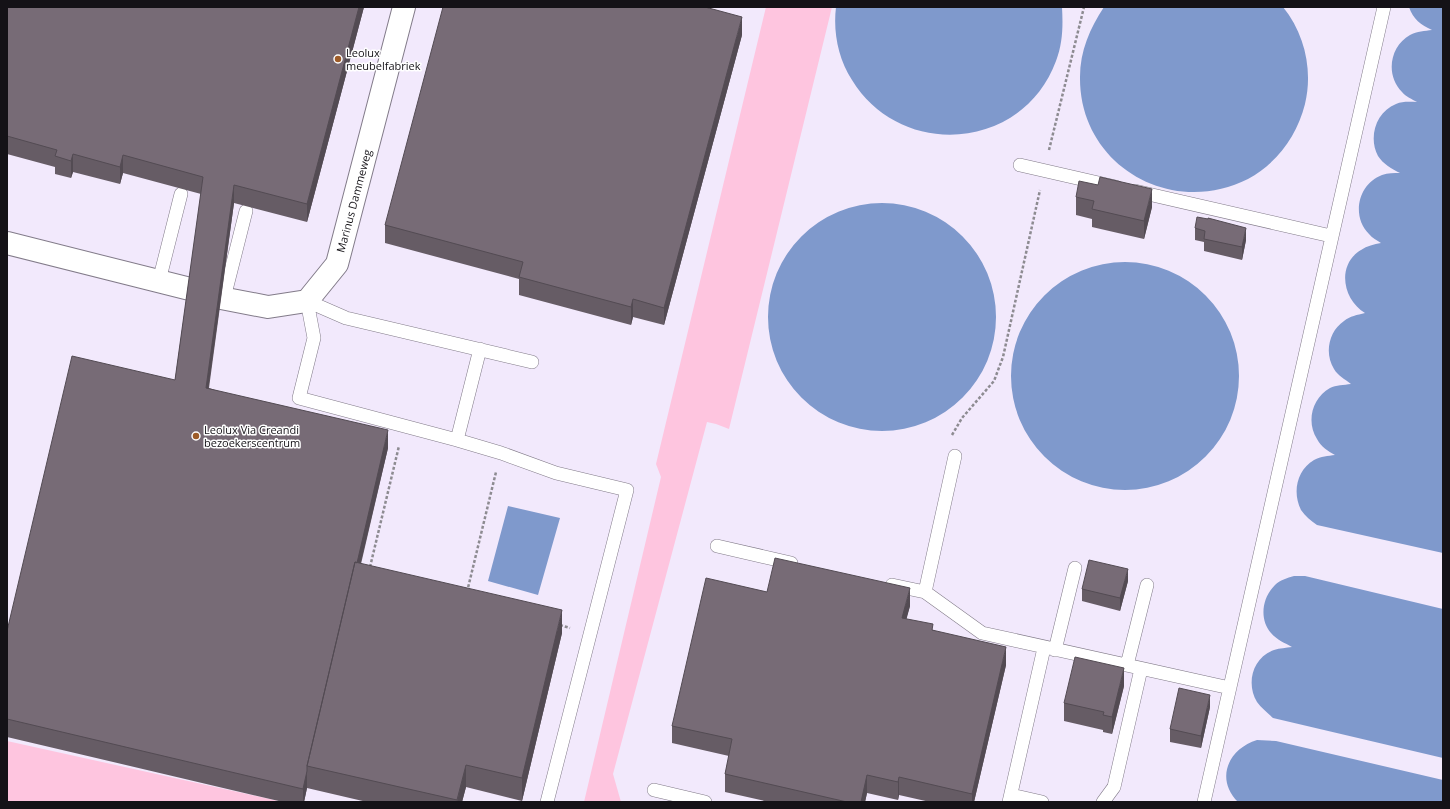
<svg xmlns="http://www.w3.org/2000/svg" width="1450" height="809" font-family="'Open Sans',sans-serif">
<rect width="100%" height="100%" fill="#f9f6fd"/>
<path fill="#f2e9fc" d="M7,7H1443V802H118L7,781Z"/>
<path fill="#fec5df" d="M766,7H832L729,429L716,424L707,422L613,774L621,802H584L661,477L656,464Z
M7,741L283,802H7Z"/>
<path fill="#7f99cc" d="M836,7H1062C1063,25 1063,43 1056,61C1023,151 901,160 852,80C838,58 833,32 836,7Z
M1104,7H1283C1305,34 1313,71 1305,104C1297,136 1277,163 1248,179C1171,218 1079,165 1080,77C1080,51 1090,28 1104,7Z
M1409,7H1443V553L1317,525C1311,521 1305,516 1301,510C1292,492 1297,470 1314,460C1321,456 1328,456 1335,455C1328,451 1321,447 1317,439C1306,422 1312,398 1330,388C1336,385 1344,385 1351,384C1345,379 1338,376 1334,369C1324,353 1329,331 1344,321C1350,316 1357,315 1365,313C1343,300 1336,265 1361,250C1367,246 1374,244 1381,243C1377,240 1372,238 1369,234C1351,216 1358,184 1382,175C1388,173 1394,173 1400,173C1392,169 1383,164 1378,156C1368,137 1376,112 1396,104C1403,101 1410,102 1417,102C1412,99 1406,97 1402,92C1385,75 1390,46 1410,35C1417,31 1425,31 1432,30C1421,25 1413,19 1409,7Z
M768 317a114 114 0 1 1 228 0a114 114 0 1 1-228 0Z
M1011 376a114 114 0 1 1 228 0a114 114 0 1 1-228 0Z
M508,506L560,518L538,595L488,581Z
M1294,576H1305L1443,609V758L1273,718C1268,713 1261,708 1257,702C1246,684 1252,658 1274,650C1280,648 1286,648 1292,647C1285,643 1277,640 1271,633C1259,619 1262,598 1275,585C1280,580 1287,578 1294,576Z
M1257,740L1276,741L1443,780V802H1238C1215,779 1228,749 1257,740Z"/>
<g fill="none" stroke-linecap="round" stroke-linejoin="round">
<defs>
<path id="lane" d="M1020,165L1116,187
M1135,191L1331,236
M159,281L181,194
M224,298L246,211
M532,362L346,318L307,301L314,338L299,398L457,440L501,453L556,473L627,490L547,802
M457,440L480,349
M955,456L925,592L982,633L1230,688
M717,546L791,563
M892,585L925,592
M1055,650L1075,568
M1127,665L1147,585
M654,790L705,802
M1011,795L1042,802
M1009,802L1044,648
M1103,802L1114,787L1141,669
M1204,802L1384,7"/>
<path id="street" d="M7,243L190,289
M221,298L268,307L307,301L337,264L404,7"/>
</defs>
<use href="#lane" stroke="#827b89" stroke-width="14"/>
<use href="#street" stroke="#827b89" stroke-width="24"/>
<path stroke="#8d8b91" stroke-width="2.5" stroke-dasharray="3 2" stroke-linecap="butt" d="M1049,150L1084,7
M952,435L962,418L994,381L1003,357L1040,190
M370,567L399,446
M467,592L496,472
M560,625L570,628"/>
<use href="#lane" stroke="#fff" stroke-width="13"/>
<use href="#street" stroke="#fff" stroke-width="22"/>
</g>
<path fill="#665c65" d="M7,7H364L307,222L234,203L209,388L388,448L361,564L562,633L522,801L466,787L462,802H367L307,788L304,802H283L7,737V631L175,380L201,194L123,173L120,184L73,172L71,178L55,174V167L7,154Z
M742,35L664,325L633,317L631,325L519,295V279L385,243V225Z
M1076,197L1152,207L1144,239L1092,227V219L1076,215Z
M1195,228L1246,240L1242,260L1204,251V242L1195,240Z
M1128,581L1120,611L1082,601V589Z
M767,592L910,606L906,619L933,630L1006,665L974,802H930L899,795L898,800L867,793L865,802H769L725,792V774L729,756L672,743V726Z
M1124,686L1112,734L1103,732V730L1064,721V703Z
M1210,707L1201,748L1170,742V729Z"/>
<path fill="#534b53" d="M359,7H364L307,222V204Z
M742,17V35L664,325V308Z
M73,154V172L71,178V161Z
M123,155V173L120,184V167Z
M234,185V203L206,405V388Z
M1152,189V207L1144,239V221Z
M1246,228V240L1242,260V247Z
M633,299V317L631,325V307Z
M388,430V448L312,767L308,766Z
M1128,569V581L1120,611V598Z
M910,588V606L902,636V618Z
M562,610V633L522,801V778Z
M1006,647V665L974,802H972V794Z
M1124,668V686L1112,734V717Z
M1210,695V707L1201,748V736Z
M466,765V787L462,802H457Z
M307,771V788L304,802H303V789Z
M867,775V793L865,802H861Z
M899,777V795L898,800V782Z"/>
<path fill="#776b76" stroke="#534b53" d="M7,7H359L307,204L234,185L206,388L388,430L357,563L355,562L307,766V771L303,789L7,719V631L72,356L175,380L203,177L123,155L120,167L73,154L71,161L55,156L57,150L7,136Z
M443,7H705L742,17L664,308L633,299L631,307L519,277L523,262L385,225Z
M1100,177L1152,189L1144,221L1092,209L1094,201L1076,197L1079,181L1098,185Z
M1197,217L1208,219V218L1246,228L1242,247L1204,239L1205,231L1195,228Z
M775,558L910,588L902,618L933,624L932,630L1006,647L972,794L899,777L898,782L867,775L861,802H847L725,774L732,739L672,726L706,578L767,592Z
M1089,560L1128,569L1120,598L1082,589Z
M355,562L562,610L522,778L466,765L457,800L307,766Z
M1075,657L1124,668L1112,717L1103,715L1104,712L1064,703Z
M1179,688L1210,695L1201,736L1170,729Z"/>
<g fill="#9e5c29" stroke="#fff" stroke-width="1.5">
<circle cx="338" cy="59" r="4"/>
<circle cx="196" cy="436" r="4"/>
</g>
<g text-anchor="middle" stroke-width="3" stroke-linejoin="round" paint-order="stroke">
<g font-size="11" fill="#141217" stroke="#fff" text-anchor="start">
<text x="346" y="57">Leolux<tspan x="346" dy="13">meubelfabriek</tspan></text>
<text x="204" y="434">Leolux Via Creandi<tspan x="204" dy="13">bezoekerscentrum</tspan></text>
</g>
<g font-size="11" fill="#141217" stroke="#fff">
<text transform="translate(354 201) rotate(-75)" y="4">Marinus Dammeweg</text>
</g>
</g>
<rect width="1450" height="809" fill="none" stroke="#141217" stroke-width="16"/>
</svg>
